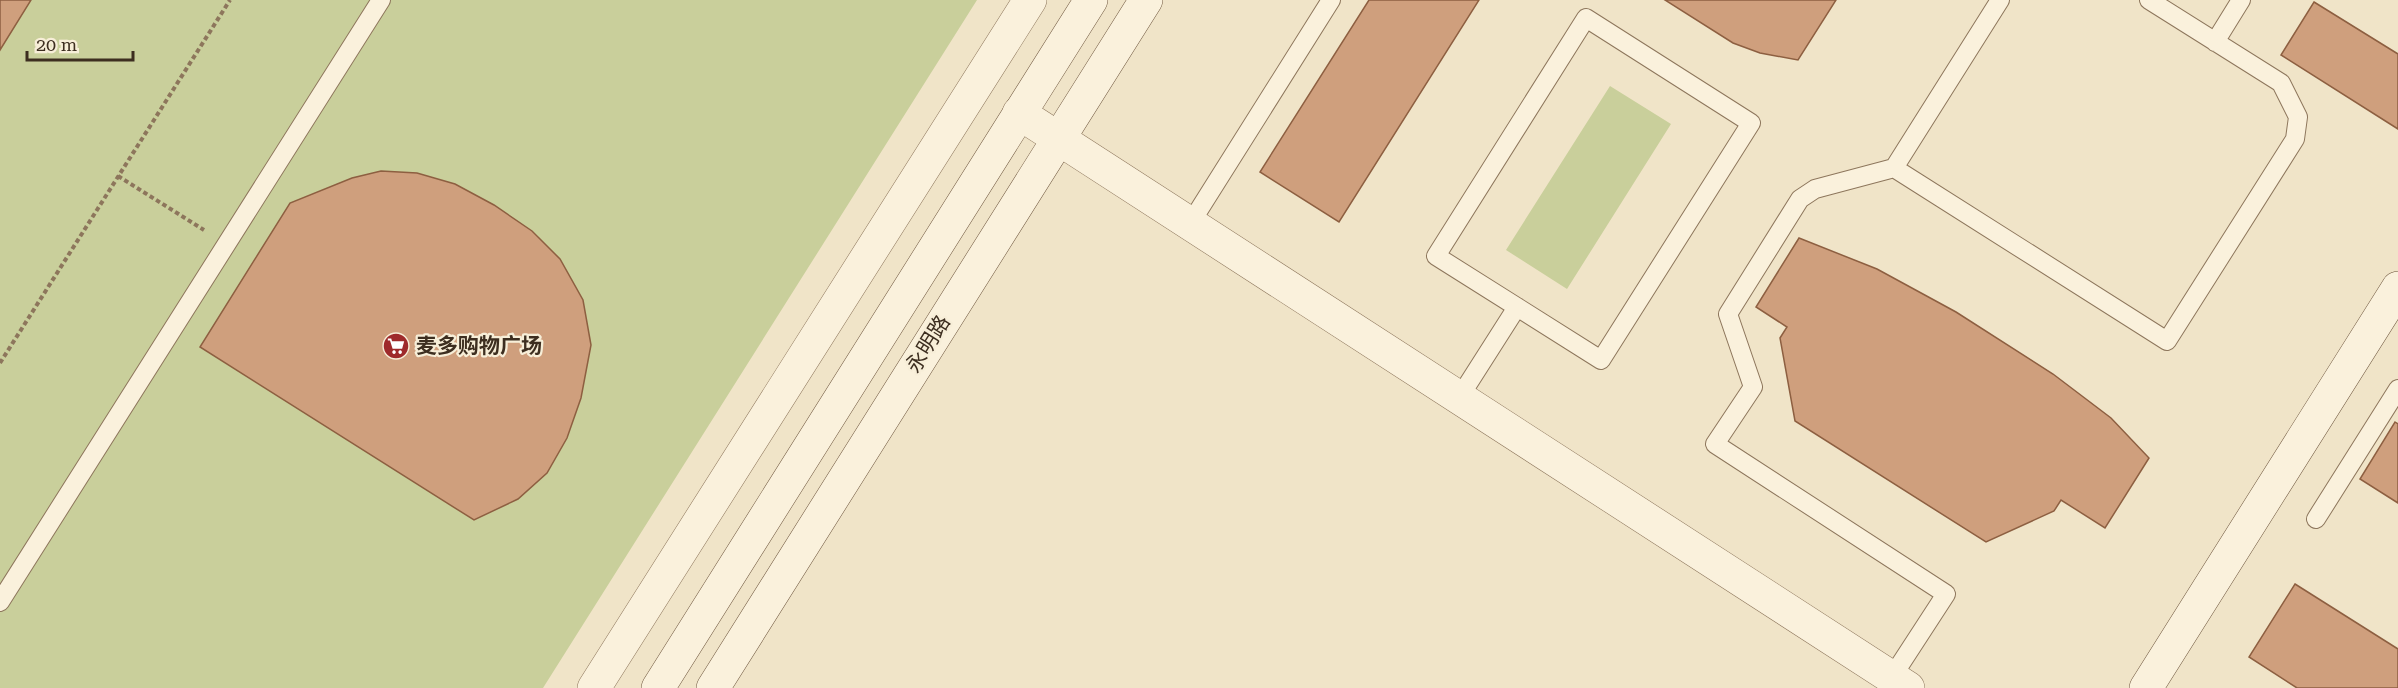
<svg xmlns="http://www.w3.org/2000/svg" width="2398" height="688" font-family="'Roboto Serif','Noto Sans SC',serif">
<rect width="100%" height="100%" fill="#f0e4c8"/>
<path fill="#c9cf9b" d="M0,0H977L543,688H0Z
M1610,86L1671,124L1567,289L1506,250Z"/>
<path fill="#cf9f7d" stroke="#8d5f41" stroke-width="1.5" d="M0,0H31L0,50Z
M1369,0H1479L1339,222L1260,172Z
M1665,0H1836L1798,60L1760,53L1733,43Z
M2314,2L2398,54V129L2281,55Z
M381,171L417,173L455,184L494,205L532,231L560,259L583,300L591,345L581,398L567,438L547,473L518,499L474,520L200,347L290,203L352,178Z
M1799,238L1877,269L1956,312L2053,374L2111,418L2149,458L2105,528L2061,500L2054,511L1986,542L1795,421L1780,338L1787,327L1756,307Z
M2395,422L2398,424V503L2360,479Z
M2295,584L2398,649V688H2297L2249,657Z"/>
<g fill="none" stroke-linecap="round" stroke-linejoin="round">
<defs>
<path id="lane" d="M2000,0L1894,168L2167,341L2295,139L2298,117L2281,83L2149,0
M1586,18L1751,123L1601,360L1436,256Z
M2215,42L2241,0
M1190,224L1331,0
M1459,398L1517,307
M2316,519L2398,389
M0,602L381,0
M1892,677L1946,594L1715,444L1753,387L1728,314L1800,199L1815,189L1894,168"/>
<path id="street" d="M1019,113L1908,688
M594,688L1030,0"/>
<path id="secondary" d="M658,688L1091,0
M713,688L1146,0
M2146,688L2398,288"/>
</defs>
<use href="#lane" stroke="#8d765c" stroke-width="20"/>
<use href="#street" stroke="#8d765c" stroke-width="34"/>
<use href="#secondary" stroke="#6f573f" stroke-width="34"/>
<path stroke="#8d765c" stroke-width="4" stroke-dasharray="4.5 3" stroke-linecap="butt" d="M118,176L204,230
M0,363L230,0"/>
<use href="#lane" stroke="#faf1dc" stroke-width="18"/>
<use href="#street" stroke="#faf1dc" stroke-width="33"/>
<use href="#secondary" stroke="#faf1dc" stroke-width="33"/>
</g>
<defs>
<symbol id="supermarket-disc" viewBox="-11 -11 22 22"><circle r="9.5" fill="#9e2a2b" stroke="#f7eed8"/><path d="M-6-5.5h2.5l.6 2H6L4.5 2H-2.5L-4.4-4H-6ZM-1.5 3.2a1.3 1.3 0 1 0 .1 0ZM3 3.2a1.3 1.3 0 1 0 .1 0Z" fill="#fff"/></symbol>
</defs>
<g fill-rule="evenodd">
<use href="#supermarket-disc" x="381" y="331" width="30" height="30"/>
</g>
<g text-anchor="middle" stroke-width="4.5" stroke-linejoin="round" paint-order="stroke">
<g font-size="21" fill="#3d2e20" stroke="#f7eed8">
<text transform="translate(928 344) rotate(-58)" y="7">永明路</text>
</g>
<g font-size="21" font-weight="bold" fill="#3d2e20" stroke="#f7eed8" text-anchor="start">
<text x="416" y="353">麦多购物广场</text>
</g>
</g>
<path d="M27 51v9h106v-9" fill="none" stroke="#3d2e20" stroke-width="3"/>
<text x="36" y="51" font-size="18" fill="#3d2e20" stroke="#f7eed8" stroke-width="4.5" paint-order="stroke">20 m</text>
</svg>
